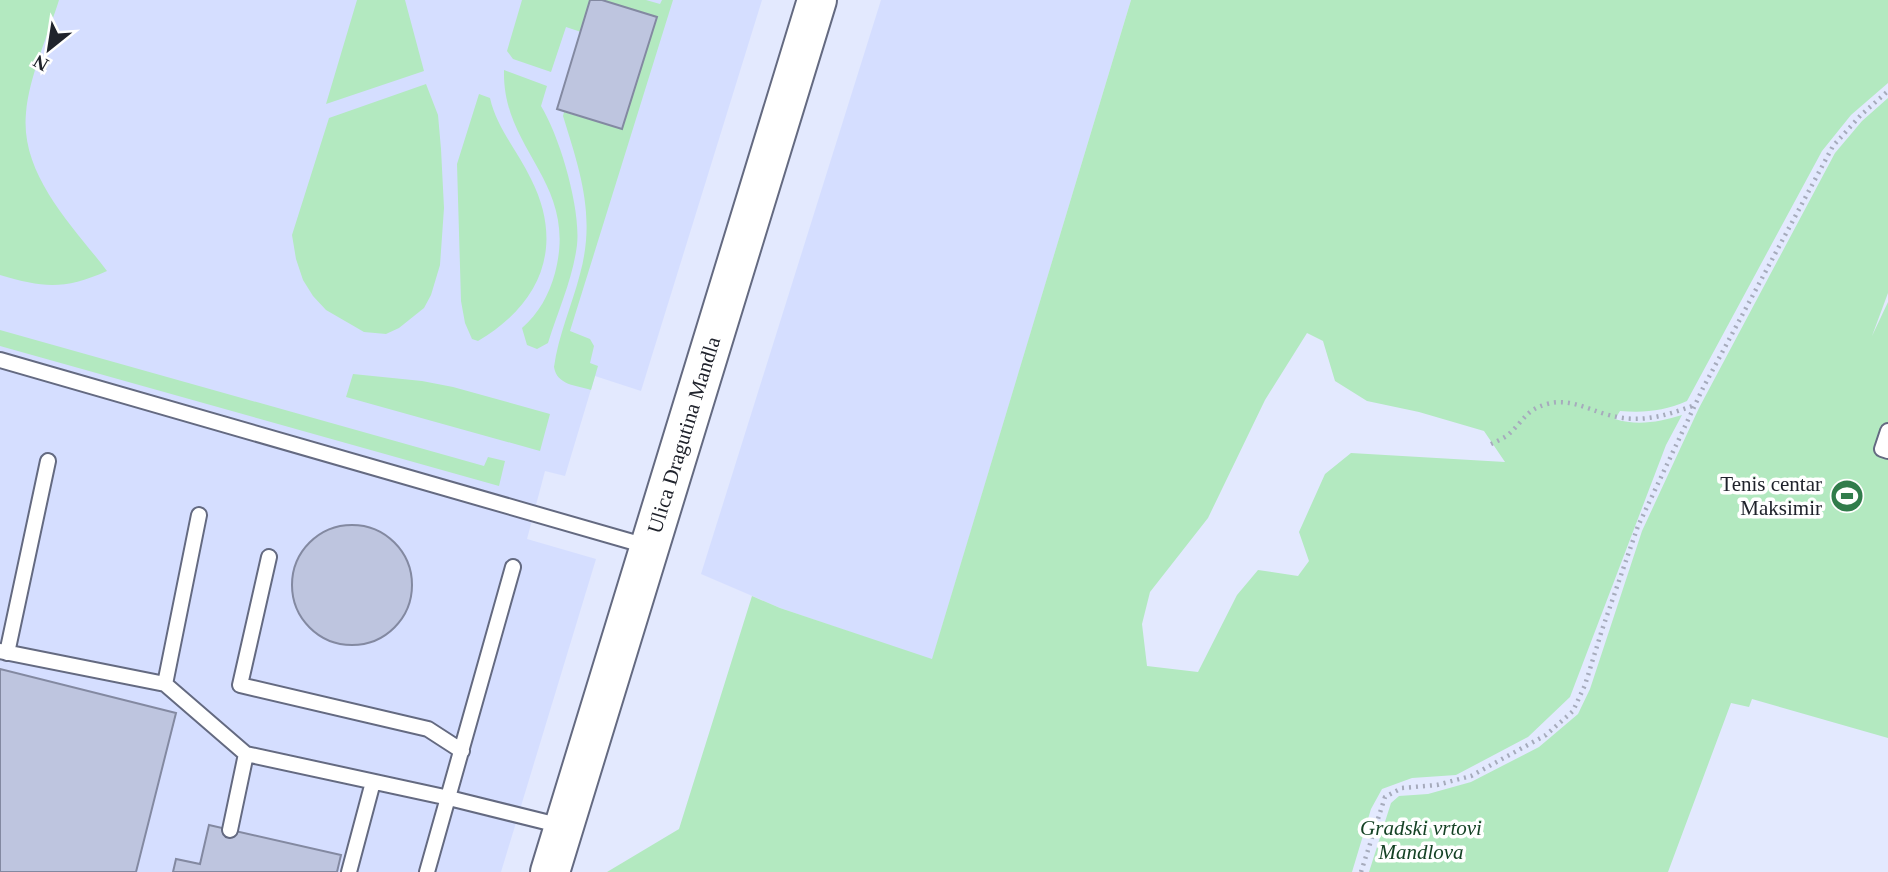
<svg xmlns="http://www.w3.org/2000/svg" width="1888" height="872" font-family="Georgia,serif">
<rect width="100%" height="100%" fill="#e3e9fe"/>
<path fill="#d5deff" d="M0,0H762L641,391L595,376L565,476L545,471L527,539L596,559L501,872H0Z
M881,0H1131L932,660L780,608L701,574Z"/>
<path fill="#b3e9c0" fill-rule="evenodd" d="M0,0H59C48,35 29,77 26,113C20,175 73,226 107,271C64,290 44,288 0,275Z
M357,0H405L424,71L326,104Z
M522,0H590L581,32L566,27L551,72L513,59L507,51Z
M602,0H646L660,4L662,0H673L570,331L590,339L594,346L590,363L598,366L591,390C575,385 557,385 554,367C558,336 572,305 580,274C596,216 580,171 563,116L564,112L622,129L656,17Z
M1131,0H1888V83L1851,115L1822,151L1687,401C1664,411 1645,413 1620,411L1615,419C1637,426 1660,422 1682,415L1666,445L1570,697L1528,737L1456,775L1412,778L1382,789L1371,809L1352,872H607L679,829L752,596L780,608L932,659ZM1307,333L1323,341L1335,381L1367,401L1419,412L1484,431L1505,462L1351,453L1325,474L1299,532L1309,561L1298,576L1258,570L1237,595L1198,672L1147,666L1142,624L1150,592L1208,518L1265,400Z
M504,70L547,86L541,106C560,137 581,209 577,245C573,278 558,311 548,343L537,349L527,345L522,328C539,313 549,295 555,273C579,181 502,152 504,70Z
M426,84L438,115L441,149L444,208L440,265L431,295L424,308L399,328L386,334L364,332L326,310L313,296L303,280L296,259L292,235L329,118Z
M479,94L490,98C497,129 518,151 531,179C565,246 541,304 478,341L472,339L465,323L461,301L457,164Z
M1888,98V293L1872,336L1888,302V738L1752,699L1749,707L1731,703L1668,872H1369L1391,803L1399,796L1428,794L1471,782L1539,747L1578,714L1590,689L1642,531L1699,408L1835,153L1862,121Z
M0,330L484,466L488,457L505,461L499,486L0,346Z
M353,374L422,381L453,387L550,414L540,451L346,397Z"/>
<path fill="#bec5df" stroke="#8389a1" stroke-width="2" d="M590,0H602L657,17L622,129L557,109Z
M292 585a60 60 0 1 1 120 0a60 60 0 1 1-120 0Z
M0,669L176,713L136,872H0Z
M209,825L341,855L337,872H173L176,859L200,864Z"/>
<g fill="none" stroke-linecap="round" stroke-linejoin="round">
<defs>
<path id="lane" d="M0,360L650,547
M1888,431L1882,449L1888,451
M269,557L240,685L428,729L462,751
M0,651L165,684L246,754
M7,653L48,461
M165,684L199,515
M230,830L246,754L449,798L562,826
M349,872L373,782
M427,872L513,567"/>
<g id="secondary">
<path id="s1" d="M550,872L817,0"/>
</g>
</defs>
<use href="#lane" stroke="#646a81" stroke-width="18"/>
<use href="#secondary" stroke="#646a81" stroke-width="42"/>
<path stroke="#a6abbc" stroke-width="4.5" stroke-dasharray="2 5" stroke-linecap="butt" d="M1491,444C1497,441 1505,438 1510,433C1525,419 1526,410 1547,404C1568,398 1585,408 1605,414C1639,424 1662,417 1695,405
M1361,872L1385,797L1402,788L1437,785L1471,776L1546,735L1573,711L1585,685L1602,630L1638,526L1703,388L1833,146L1861,115L1888,91"/>
<use href="#lane" stroke="#fff" stroke-width="14"/>
<use href="#secondary" stroke="#fff" stroke-width="38"/>
</g>
<defs>
<symbol id="stadium-disc" viewBox="-11 -11 22 22"><circle r="9.5" fill="#317c4b" stroke="#fff"/><path d="M0-5a6.5 5 0 1 0 0 10a6.5 5 0 1 0 0-10ZM-3.5-1.8h7v3.6h-7Z" fill="#fff"/></symbol>
</defs>
<g fill-rule="evenodd">
<use href="#stadium-disc" x="1828" y="477" width="38" height="38"/>
</g>
<g text-anchor="middle" stroke-width="7" stroke-linejoin="round" paint-order="stroke">
<g font-size="21" fill="#20232c" stroke="#fff">
<text dy="7" stroke="none"><textPath href="#s1" startOffset="457">Ulica Dragutina Mandla</textPath></text>
</g>
<g font-size="21" fill="#20232c" stroke="#fff" text-anchor="end">
<text x="1822" y="491">Tenis centar<tspan x="1822" dy="24">Maksimir</tspan></text>
</g>
<g font-size="21" font-style="italic" fill="#154225" stroke="#fff">
<text x="1421" y="835">Gradski vrtovi<tspan x="1421" dy="24">Mandlova</tspan></text>
</g>
</g>
<g transform="translate(49 49) rotate(210)" stroke="#ffffff" stroke-width="5" paint-order="stroke">
<path d="M0-5L12 26L0 18L-12 26Z" fill="#20232c"/>
<text y="-10" font-size="19" font-weight="bold" text-anchor="middle" fill="#20232c">N</text>
</g>
</svg>
